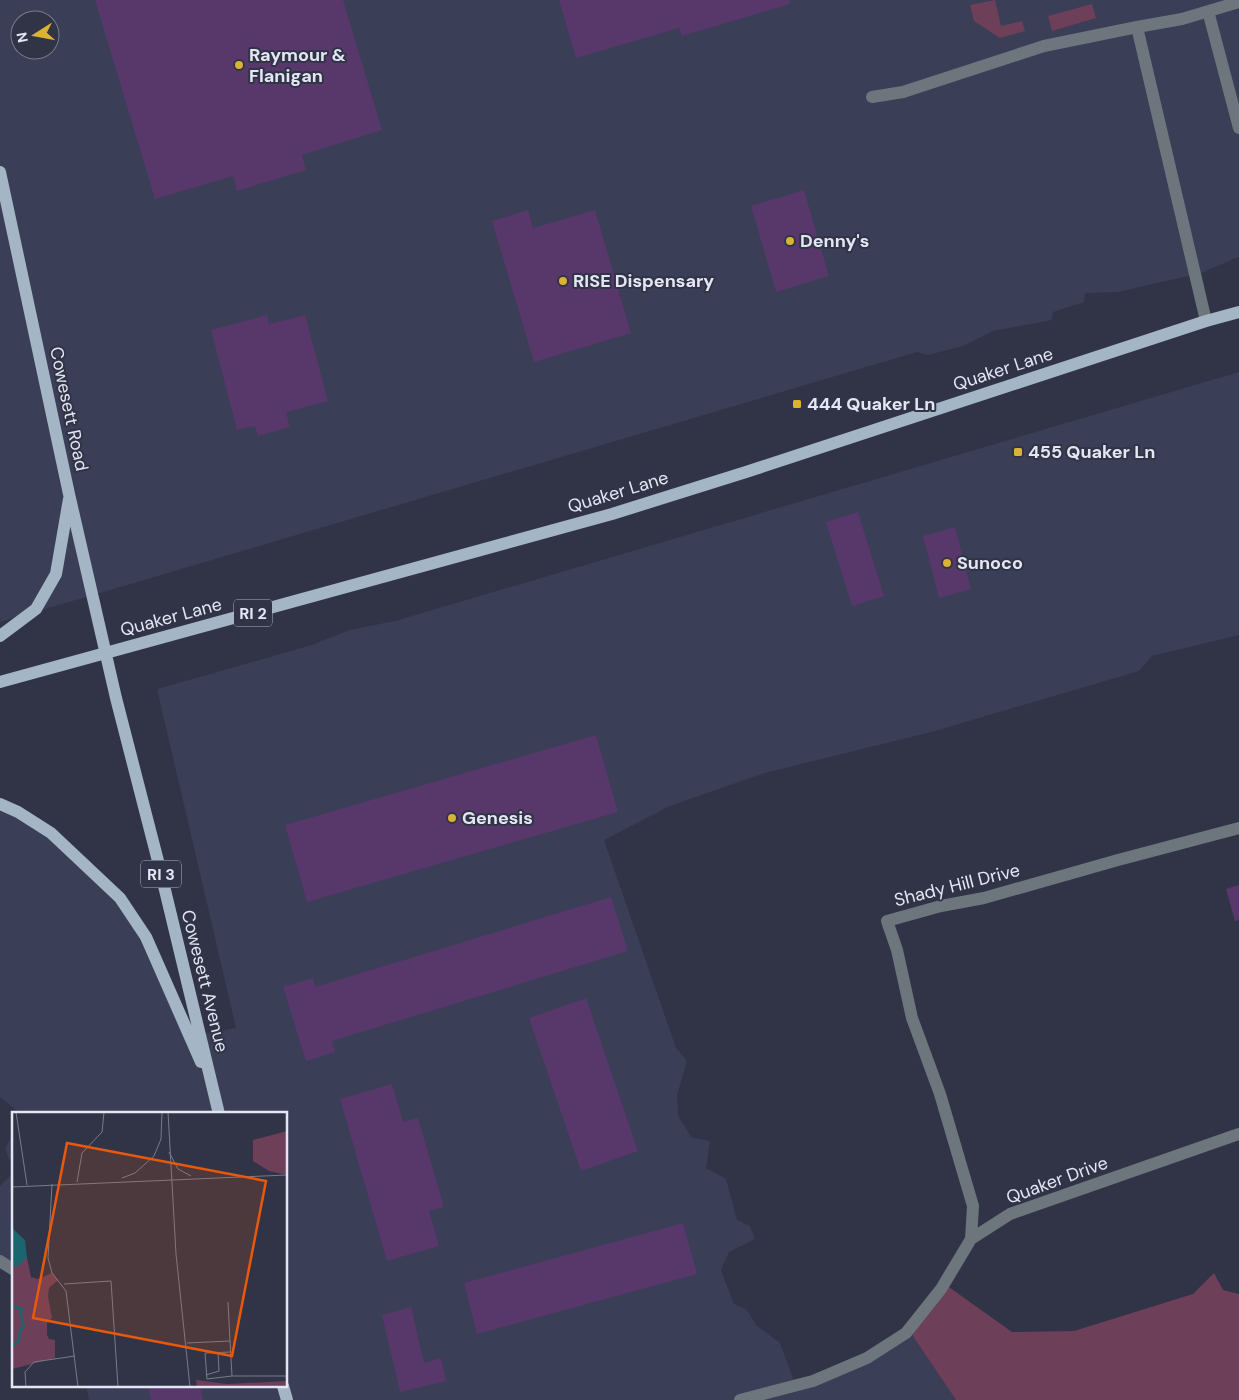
<svg xmlns="http://www.w3.org/2000/svg" width="1239" height="1400" font-family="'DM Sans',sans-serif">
<rect width="100%" height="100%" fill="#313447"/>
<path fill="#3a3e57" fill-rule="evenodd" d="M0,0H1239V257L1201,273L1118,292L1085,293L1084,302L1053,312L1052,320L993,331L963,346L928,355L917,352L100,593L94,592L86,597L0,622ZM20,20H50V50H20Z
M1239,372V635L1152,656L1139,671L935,731L765,773L670,806L604,840L676,1048L687,1061L677,1095L678,1115L691,1137L710,1141L706,1168L726,1179L737,1220L750,1226L755,1239L729,1252L721,1270L734,1304L747,1310L756,1325L780,1343L794,1381L801,1383L911,1331L914,1338L956,1400H89L86,1386H286V1114H21L0,1097V807L19,812L110,890L147,949L189,1036L236,1028L157,689L312,645L349,630L395,621Z
M14,1132V1163L9,1159L5,1149Z
M14,1172V1271L0,1263V1186Z"/>
<path fill="#6e3f59" d="M995,0L1001,26L1022,21L1025,31L1000,38L974,21L970,5Z
M1092,4L1096,18L1052,31L1048,16Z
M1214,1273L1223,1290L1239,1294V1400H956L914,1338L911,1331L946,1285L1012,1332L1074,1331L1193,1294Z"/>
<path fill="#58386a" d="M95,0H343L382,130L302,155L306,170L237,191L233,176L155,199Z
M559,0H789L790,4L682,36L679,28L576,58Z
M804,190L829,276L776,292L751,206Z
M528,210L533,228L595,210L631,333L534,362L492,221Z
M267,315L269,324L305,315L328,401L286,412L290,427L258,436L255,426L237,430L211,330Z
M858,512L884,596L852,606L826,522Z
M955,527L971,589L939,598L923,536Z
M596,735L618,812L307,902L285,825Z
M1239,885V920L1235,921L1226,889Z
M611,897L628,951L332,1041L335,1052L306,1061L283,987L313,978L315,987Z
M586,998L638,1151L581,1171L529,1018Z
M392,1084L403,1122L418,1118L444,1207L429,1211L439,1246L387,1261L340,1099Z
M683,1223L697,1274L477,1334L464,1283Z
M411,1307L424,1363L441,1358L446,1381L400,1392L382,1315Z
M148,1386H200L203,1400H151Z"/>
<g fill="none" stroke-linecap="round" stroke-linejoin="round">
<path stroke="#6d767d" stroke-width="12" d="M1208,11L1239,128
M1137,27L1182,19L1239,2
M872,97L903,92L1044,46L1137,27L1206,321
M971,1239L973,1206L940,1094L912,1018L897,950L887,921L941,906L984,898L1118,860L1239,828
M0,1261L14,1270
M740,1400L813,1381L867,1358L906,1333L941,1289L971,1239L1010,1214L1239,1134"/>
<path stroke="#a4b6c5" stroke-width="12" d="M0,172L69,494L116,698L158,861L219,1114
M0,636L36,609L56,574L69,499
M0,682L612,514L746,472L1206,321L1239,312
M0,804L18,812L51,833L120,898L146,937L201,1062
M283,1386L287,1400"/>
</g>
<g fill="#dab333" stroke="#313447" stroke-width="2">
<circle cx="239" cy="65" r="5"/>
<circle cx="790" cy="241" r="5"/>
<circle cx="563" cy="281" r="5"/>
<rect x="792" y="399" width="10" height="10" rx="2.5"/>
<rect x="1013" y="447" width="10" height="10" rx="2.5"/>
<circle cx="947" cy="563" r="5"/>
<circle cx="452" cy="818" r="5"/>
</g>
<g text-anchor="middle" stroke-width="4" stroke-linejoin="round" paint-order="stroke">
<g fill="#313447" stroke="#aeb1bf" stroke-width="1">
<rect x="234" y="599.5" width="38" height="27" rx="4"/>
<rect x="141" y="860.5" width="40" height="27" rx="4"/>
</g>
<g font-size="16" font-weight="bold" fill="#e4e6f3">
<text x="253" y="619">RI 2</text>
<text x="161" y="880">RI 3</text>
</g>
<g font-size="18" font-weight="bold" fill="#e4e6f3" stroke="#313447" text-anchor="start">
<text x="249" y="61">Raymour &amp;<tspan x="249" dy="21">Flanigan</tspan></text>
<text x="800" y="247">Denny's</text>
<text x="573" y="287">RISE Dispensary</text>
<text x="807" y="410">444 Quaker Ln</text>
<text x="1028" y="458">455 Quaker Ln</text>
<text x="957" y="569">Sunoco</text>
<text x="462" y="824">Genesis</text>
</g>
<g font-size="18" fill="#e4e6f3" stroke="#313447">
<text transform="translate(1003 369) rotate(-18)" y="6">Quaker Lane</text>
<text transform="translate(69 409) rotate(78)" y="6">Cowesett Road</text>
<text transform="translate(618 492) rotate(-17)" y="6">Quaker Lane</text>
<text transform="translate(171 617) rotate(-15)" y="6">Quaker Lane</text>
<text transform="translate(957 885) rotate(-14)" y="6">Shady Hill Drive</text>
<text transform="translate(205 981) rotate(76)" y="6">Cowesett Avenue</text>
<text transform="translate(1057 1180) rotate(-20)" y="6">Quaker Drive</text>
</g>
</g>
<g transform="translate(12 1112)">
<rect width="275" height="275" fill="#313447"/>
<path d="M275,19V63L257,59L241,49V28ZM14,141L19,165L26,167L40,161L46,168L37,176L36,184L40,206L35,211V223L37,227L43,228V246L0,257V154H6L14,146ZM184,268L215,272L275,269V275H185Z" fill="#6e3f59"/>
<path d="M0,116L13,128L15,146L6,154H0Z" fill="#1b656f"/>
<path fill="none" stroke="#1b656f" stroke-width="2.5" d="M0,194L10,197L8,200L12,214L8,218L7,228L0,235"/>
<path fill="none" stroke="#797b8c" stroke-width="1" d="M4,0L15,73M156,0L164,142L178,275M157,40L166,57L179,64M110,66L123,61L142,44L149,27L150,0M65,70L70,41L90,20L92,0M40,72L36,146L40,161L54,179L66,275M0,75L275,63M52,172L99,169L106,275M218,229L220,264H275M175,231L218,229L216,190M219,240L193,241L195,267L220,264M194,263L207,259L206,241M14,275L13,260L22,250L63,244"/>
<path fill="#e8590c" fill-opacity="0.15" stroke="#e8590c" stroke-width="2.5" d="M55,31L254,69L220,244L21,206Z"/>
<rect width="275" height="275" fill="none" stroke="#e4e6f3" stroke-width="2.5"/>
</g>
<g transform="translate(35 35) rotate(259)"><circle r="24" fill="#313447" stroke="#797b8c"/>
<path d="M0-4L9 19L0 12L-9 19Z" fill="#dab333"/>
<text y="-8" font-size="14" font-weight="bold" text-anchor="middle" fill="#e4e6f3">N</text>
</g>
</svg>
